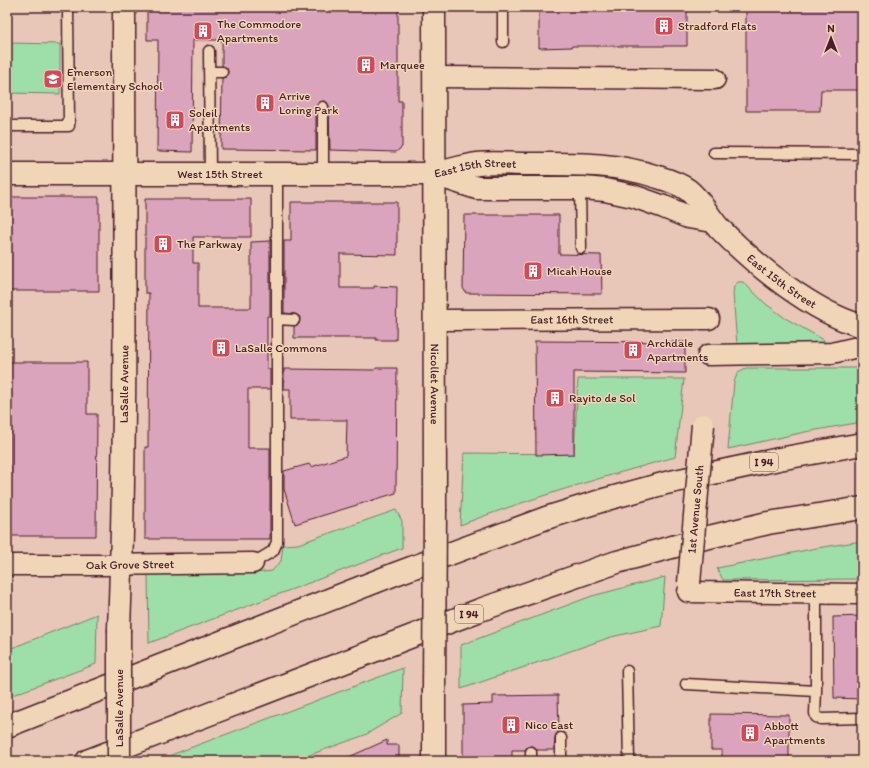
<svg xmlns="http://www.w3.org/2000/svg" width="869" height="768" font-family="Itim,sans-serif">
<rect width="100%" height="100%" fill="#e9c7b8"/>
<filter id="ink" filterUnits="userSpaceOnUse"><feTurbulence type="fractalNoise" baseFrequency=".025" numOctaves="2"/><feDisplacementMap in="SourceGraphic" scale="8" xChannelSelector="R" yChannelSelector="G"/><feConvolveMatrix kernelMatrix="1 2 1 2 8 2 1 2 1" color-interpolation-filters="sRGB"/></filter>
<g filter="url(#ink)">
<path fill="#9edfa9" stroke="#747f6a" d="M7,43L60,44V94L7,93Z
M738,282H743L766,304L785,318L824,340V343L821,344L737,345L733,293L734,286Z
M746,368H862V422L805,432L728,449L734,382L738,372Z
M578,379H684L675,457C603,477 530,498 460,525L464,453L574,454Z
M396,510L402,521V548L149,643L148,574L255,573L272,571L281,561L283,545L298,544Z
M862,541V579L723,580L717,568L817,548Z
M665,577L661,626L611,637L461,689V645L592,596Z
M97,614L96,664L7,697V650Z
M403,668L402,713L365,735L293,761H155Z"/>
<path fill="#daa4bc" stroke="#4a1f2b" d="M147,7H398V101H402V147L396,152L330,150L329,107L327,102L323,101L318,103L316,107V150L221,149L222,78L226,77L228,72L227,68L222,66V40H193L192,152L157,151L158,40H147Z
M539,7H687V46H572V47L539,48Z
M746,7H862V90H821L820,111H746Z
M7,197H99V291H7Z
M145,199H251V237H193V263H198V308H251V242L270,241V316H267V369H270V389H248V448H270V539H145V447H148L149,293H145Z
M291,202H397V255L340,254V288H374V286L397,287L396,340H376V338H294V326L299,324L300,317L295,314L284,313V241H291Z
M464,215H559V254L601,255L602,294L466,293L463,288Z
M535,341L685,342V373L574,372V454L536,455Z
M7,362H87V414H97L96,536H10V399H7Z
M376,368H397L396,493L295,524L284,489V471L309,464L311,467L346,456L347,420H290V389H284V369L375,370Z
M862,616V699L834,698L833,617Z
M558,695L559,732L556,734L555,738L554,750H537L535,747L531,746L527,747L525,750H512V761H463V705L493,704V696Z
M711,714L789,715V761H722V750H711Z
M387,740V745H399V761H340Z"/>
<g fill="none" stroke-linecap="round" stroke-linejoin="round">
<defs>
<path id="service" d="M503,7V42
M209,51L210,174
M209,72H222
M323,107V174
M7,126H69L68,7
M714,153L862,154
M580,188L581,248
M277,319L294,320
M253,563L273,551L277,542V174
M816,594V691L815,713L816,717L821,719L862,718
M627,671L629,761
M686,684L816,691
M561,738V761
M531,752V761"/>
<g id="minor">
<path d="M434,77L715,79"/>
<path id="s1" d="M435,320L709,319"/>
<path d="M708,355L832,353L862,346"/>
<path id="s2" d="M7,565H101L253,563"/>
<path id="s3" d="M688,592L862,594"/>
</g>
<g id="tertiary">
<path id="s4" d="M434,7L435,509"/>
<path id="s5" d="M7,174H433C448,171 463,166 478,164C493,162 510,164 526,164C572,164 613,162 658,177C668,180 680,184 688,190C701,200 708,216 719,228C755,265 812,312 862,326"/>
<path d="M434,174L477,188H583L605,190L633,196L664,207L688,217L713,221"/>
<path id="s6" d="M119,629C127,422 124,214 124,7"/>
<path d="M434,691V761"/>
</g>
<path id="motorway" d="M7,726L395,574L546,518L607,499L666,483L779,459L862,444
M87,761L480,610L617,562L705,538L768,523L862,508"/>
</defs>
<use href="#service" stroke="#4a1f2b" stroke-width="13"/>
<use href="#minor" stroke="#4a1f2b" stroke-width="23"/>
<use href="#tertiary" stroke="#4a1f2b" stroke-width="25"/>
<use href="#motorway" stroke="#4a1f2b" stroke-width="25"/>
<use href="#service" stroke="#f0d6b7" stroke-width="10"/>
<use href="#minor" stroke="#f0d6b7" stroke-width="20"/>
<use href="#tertiary" stroke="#f0d6b7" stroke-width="22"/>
<use href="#motorway" stroke="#f0d6b7" stroke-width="22"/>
<defs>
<g id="tertiary-bridge">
<path id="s7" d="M689,583L703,425"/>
<path d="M119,629V761"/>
<path d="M434,691L435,509"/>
</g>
</defs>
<use href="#tertiary-bridge" stroke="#4a1f2b" stroke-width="25" stroke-linecap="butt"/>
<use href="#tertiary-bridge" stroke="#f0d6b7" stroke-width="22"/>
</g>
</g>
<defs>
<symbol id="building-square" viewBox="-11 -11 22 22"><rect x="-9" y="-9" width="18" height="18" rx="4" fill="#d1495b" stroke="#f0d6b7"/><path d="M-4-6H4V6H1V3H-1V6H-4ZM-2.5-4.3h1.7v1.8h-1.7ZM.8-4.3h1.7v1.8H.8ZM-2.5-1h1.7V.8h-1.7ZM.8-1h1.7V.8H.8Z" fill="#fff"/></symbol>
<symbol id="school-square" viewBox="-11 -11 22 22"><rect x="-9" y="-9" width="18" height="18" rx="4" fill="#d1495b" stroke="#f0d6b7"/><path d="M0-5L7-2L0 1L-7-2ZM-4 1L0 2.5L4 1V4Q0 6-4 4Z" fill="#fff"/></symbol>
</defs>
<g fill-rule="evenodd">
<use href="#building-square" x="653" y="15" width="22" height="22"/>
<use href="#building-square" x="192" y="20" width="22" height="22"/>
<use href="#building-square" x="355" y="54" width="22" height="22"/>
<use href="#school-square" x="42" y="68" width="22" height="22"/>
<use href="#building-square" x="254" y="92" width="22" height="22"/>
<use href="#building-square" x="164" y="109" width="22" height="22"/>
<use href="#building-square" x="152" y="233" width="22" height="22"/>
<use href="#building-square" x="522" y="260" width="22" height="22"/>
<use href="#building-square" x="210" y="337" width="22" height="22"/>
<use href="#building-square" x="622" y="339" width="22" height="22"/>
<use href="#building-square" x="544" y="387" width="22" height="22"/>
<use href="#building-square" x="500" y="714" width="22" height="22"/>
<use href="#building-square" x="739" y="722" width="22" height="22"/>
</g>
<g text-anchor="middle" stroke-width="3" stroke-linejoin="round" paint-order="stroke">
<g fill="#f0d6b7" stroke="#7c5655" stroke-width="1">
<rect x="750" y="453" width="28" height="18" rx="3"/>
<rect x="455" y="605" width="28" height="18" rx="3"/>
</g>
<g font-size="11" font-weight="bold" fill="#4a1f2b">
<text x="764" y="466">I 94</text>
<text x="469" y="618">I 94</text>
</g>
<g font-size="12" fill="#4a1f2b" stroke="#f0d6b7" text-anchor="start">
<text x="217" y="28">The Commodore<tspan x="217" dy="14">Apartments</tspan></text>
<text x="678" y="30">Stradford Flats</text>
<text x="380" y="69">Marquee</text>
<text x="67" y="76">Emerson<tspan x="67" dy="14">Elementary School</tspan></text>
<text x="279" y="100">Arrive<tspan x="279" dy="14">Loring Park</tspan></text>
<text x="189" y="117">Soleil<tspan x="189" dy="14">Apartments</tspan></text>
<text x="177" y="248">The Parkway</text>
<text x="547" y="275">Micah House</text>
<text x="647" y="347">Archdale<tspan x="647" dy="14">Apartments</tspan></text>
<text x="235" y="352">LaSalle Commons</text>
<text x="569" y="402">Rayito de Sol</text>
<text x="525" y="729">Nico East</text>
<text x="764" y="730">Abbott<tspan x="764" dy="14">Apartments</tspan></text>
</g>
<g font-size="12" fill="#4a1f2b" stroke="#f0d6b7">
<text dy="4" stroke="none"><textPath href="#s5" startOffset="469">East 15th Street</textPath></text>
<text dy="4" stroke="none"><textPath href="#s5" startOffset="213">West 15th Street</textPath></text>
<text dy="4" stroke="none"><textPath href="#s5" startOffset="818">East 15th Street</textPath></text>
<text dy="4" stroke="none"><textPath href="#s1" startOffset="137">East 16th Street</textPath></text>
<text dy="4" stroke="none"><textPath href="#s6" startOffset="245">LaSalle Avenue</textPath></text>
<text dy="4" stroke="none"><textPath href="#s4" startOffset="377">Nicollet Avenue</textPath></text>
<text dy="4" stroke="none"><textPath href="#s7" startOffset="74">1st Avenue South</textPath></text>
<text dy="4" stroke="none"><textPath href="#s2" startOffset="123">Oak Grove Street</textPath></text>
<text dy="4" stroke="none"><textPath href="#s3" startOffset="87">East 17th Street</textPath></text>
<text transform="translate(119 708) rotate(-90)" y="4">LaSalle Avenue</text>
</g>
</g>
<rect width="869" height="768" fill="none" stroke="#f0d6b7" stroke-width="24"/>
<rect x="12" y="12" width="845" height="744" fill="none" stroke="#4a1f2b" stroke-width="1.5" filter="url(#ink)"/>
<g transform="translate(831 38)" stroke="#f0d6b7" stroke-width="3" paint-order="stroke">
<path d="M0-3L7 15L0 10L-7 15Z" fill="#4a1f2b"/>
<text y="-6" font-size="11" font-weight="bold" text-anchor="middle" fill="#4a1f2b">N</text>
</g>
</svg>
